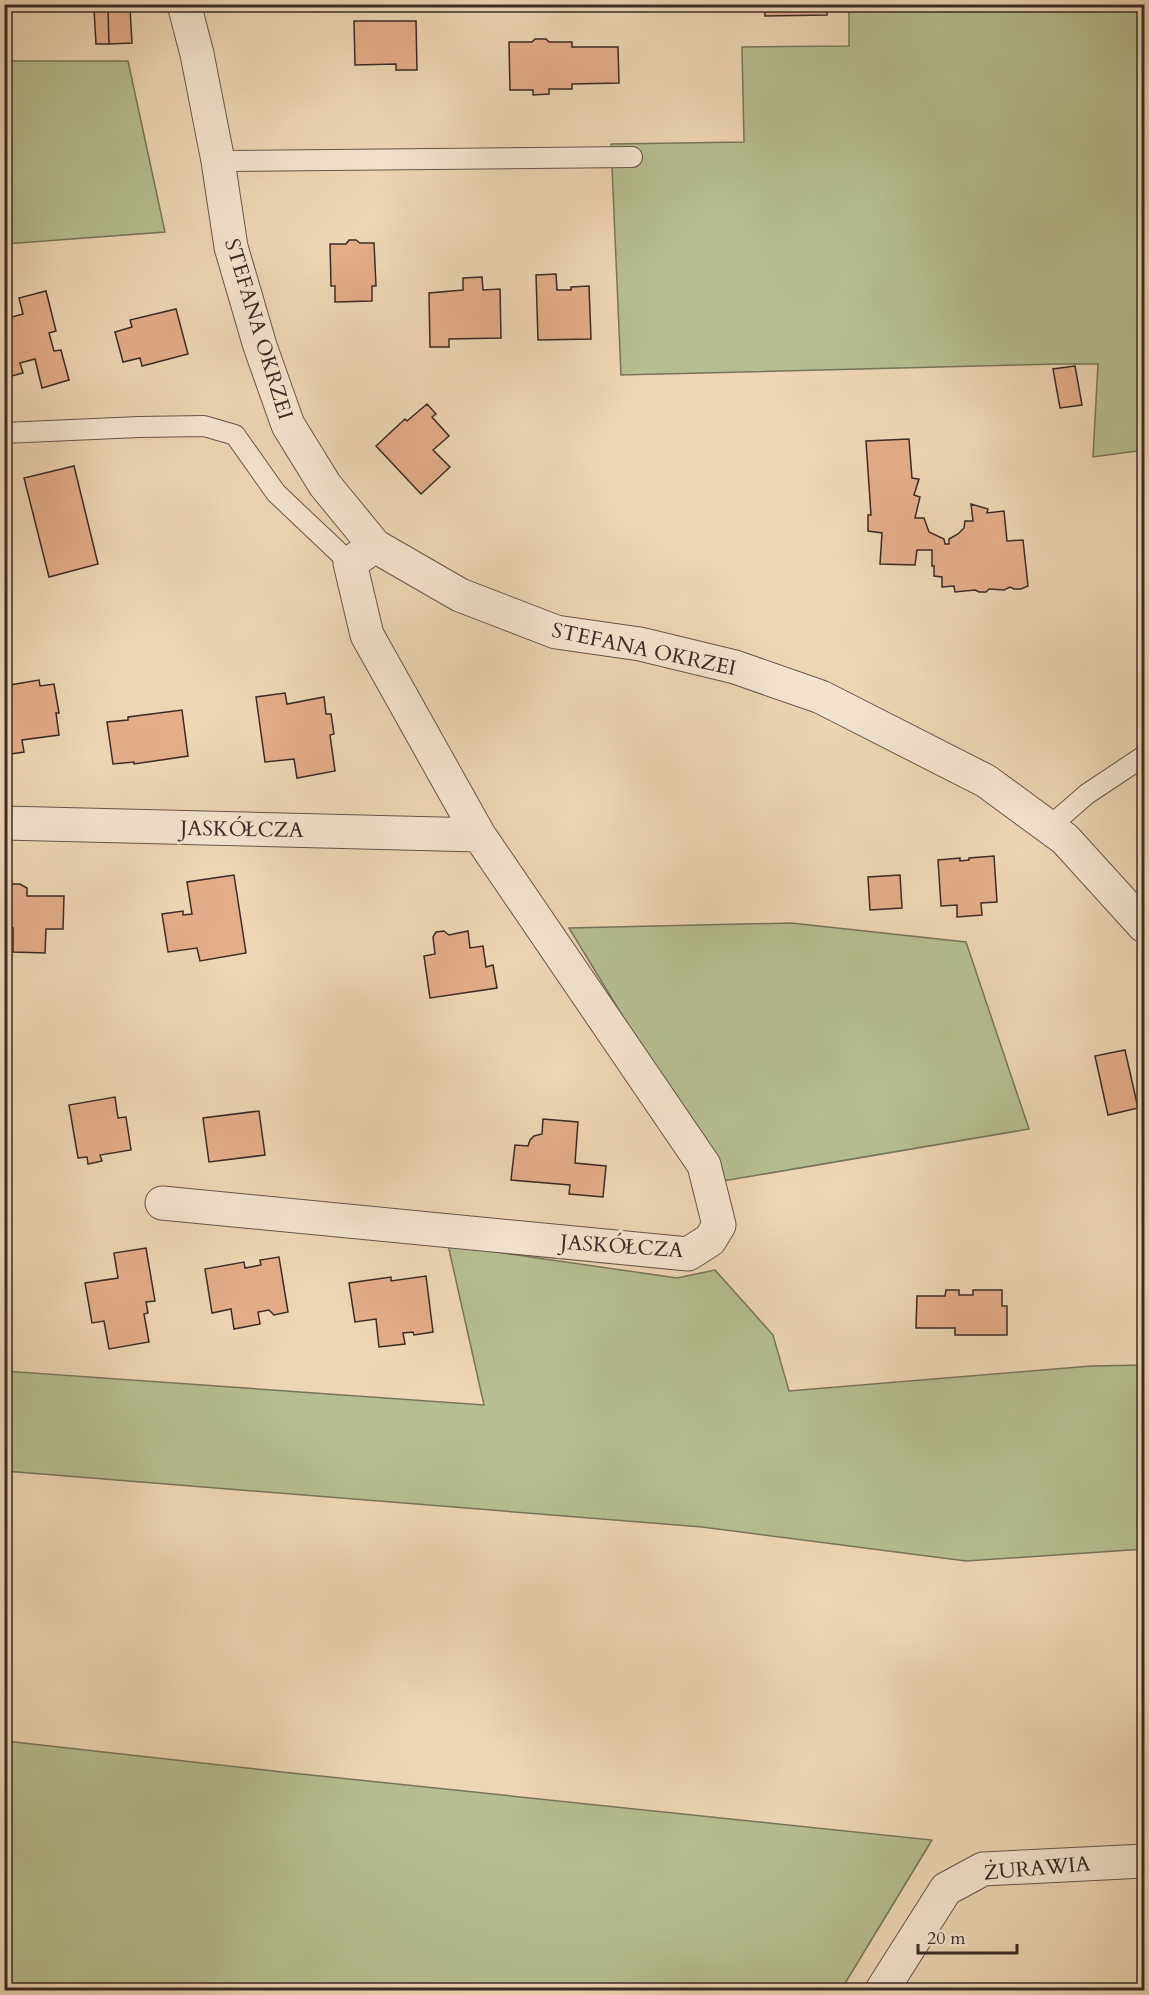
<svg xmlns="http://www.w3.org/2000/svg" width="1149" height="1995" font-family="Cardo,serif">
<rect width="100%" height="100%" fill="#eed6b4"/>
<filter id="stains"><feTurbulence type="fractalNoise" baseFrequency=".00333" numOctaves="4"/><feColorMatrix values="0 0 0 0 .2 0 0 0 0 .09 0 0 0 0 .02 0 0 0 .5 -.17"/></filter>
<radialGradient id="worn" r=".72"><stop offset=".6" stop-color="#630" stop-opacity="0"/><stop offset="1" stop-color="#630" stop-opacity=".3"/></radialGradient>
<path fill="#b5be90" stroke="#78755c" stroke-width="1.5" d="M849,5H1144V450L1093,457L1098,364H1058L621,375L611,144L744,142L742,47L849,46Z
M5,61H128L165,232L5,244Z
M791,923L966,942L1029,1129L723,1181L569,928Z
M448,1245L677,1278L715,1270L773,1335L789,1391L1091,1366L1144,1365V1549L966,1561L702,1527L5,1471L4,1371L484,1405Z
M5,1741L282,1772L932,1840L841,1990H5Z"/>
<path fill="#e4ad8a" stroke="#3a2c27" stroke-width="1.5" d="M765,4H827V15L765,16Z
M130,8L132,43L109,44L108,9Z
M94,9H108L109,44H96Z
M354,21H416L417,70H396V64L355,65Z
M535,39H546L549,42H572V47H618L619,83L572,84V89H549V94L533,95V90H510L509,42H532Z
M349,240H356L360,243H374L376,286H372V301L335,302V286H331L330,244H346Z
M556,274L557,290H571V287L589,286L591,339L538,340L536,275Z
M482,277L483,290L500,289L501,338L449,339V347H430L429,293L463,290V278Z
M46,291L56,331L49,333L54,351L61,350L69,380L42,388L35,359L20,363L23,373L4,378V319L23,314L19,298Z
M176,309L188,354L142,366L140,358L123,362L115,332L132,327L130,320Z
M1075,366L1082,405L1060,408L1053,369Z
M427,404L436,414L432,417L449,436L433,450L450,467L421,494L376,446L405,419L407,421Z
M909,439L912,478L919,479L914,495L920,497L915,518H924L929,532L944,539L945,544H949V539L958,534L964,528L965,521H973L971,504L988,509L987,513L1004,511L1007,541L1023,540L1028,586L1021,589H1014L1010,587L1004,590L989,589L986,592H979L975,590L955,592L954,586L942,587V577L934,576V566H932V550H917L915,565L880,564L882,533L868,531V515H871L866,441Z
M74,466L98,564L49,577L24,478Z
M39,680L40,686L54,684L59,713H56L59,735L22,740L24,752L4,755V686Z
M285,693L287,704L324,697L326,714H331L334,734L330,735L335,771L297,778L294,759L265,762L256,697Z
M182,710L188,756L134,764V762L113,764L107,722L128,720V717Z
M994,856L997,902L981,903L982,915L957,917V905L941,906L938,860L960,858V861L969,860V858Z
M234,875L246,953L200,961L197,948L168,952L162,914L183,911V915L192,914L187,882Z
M900,875L902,908L870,910L868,877Z
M12,884H20L27,888V896H64L63,929H46L45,953L13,952V928L4,927L6,889Z
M444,931L449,935L468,931L470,948L483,946L486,967L493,965L497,988L430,998L424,956L435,954L433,937L436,932Z
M1125,1050L1138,1108L1108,1115L1095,1056Z
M115,1097L118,1118L126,1117L131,1150L100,1155L102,1161L88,1164L87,1157L78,1158L69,1105Z
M259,1111L265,1155L209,1162L203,1118Z
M543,1119L578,1122L575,1163L606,1166L603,1197L569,1194L570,1185L511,1180L515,1145L528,1146L530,1140L534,1136L542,1134Z
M146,1248L155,1301L146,1302L148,1313L144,1314L149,1342L109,1349L104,1321L92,1323L85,1283L118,1278L114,1253Z
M279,1257L288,1312L274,1315L269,1310L258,1312L260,1324L234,1329L231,1309L212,1313L205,1269L244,1262L245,1268L261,1265L260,1260Z
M426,1276L433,1332L414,1335L413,1332L403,1333L405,1344L379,1347L376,1319L355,1322L349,1283L391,1277V1281Z
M946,1290H959V1295H973V1290H1002V1306H1007V1335H955V1328H916L917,1296H945Z"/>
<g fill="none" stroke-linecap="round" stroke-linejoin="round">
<defs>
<path id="service" d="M218,161L632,157
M4,433L139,427L204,426L235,435L276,493L350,563
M1049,827L1087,794L1144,756"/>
<path id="minor" d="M184,4L197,54L218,161L231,247L260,346L288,425L325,485L375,546L460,595L556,632L640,644L735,667L821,697L986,781L1065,839L1144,926
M4,823L479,835
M162,1203L688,1254L710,1240L719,1225L704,1165L479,835L367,635L350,563L375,546
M882,1990L946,1889L983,1869L1144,1861"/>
</defs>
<use href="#service" stroke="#67564a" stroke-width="22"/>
<use href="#minor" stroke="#67564a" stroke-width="35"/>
<use href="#service" stroke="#f4e4ce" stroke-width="20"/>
<use href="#minor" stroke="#f4e4ce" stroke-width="33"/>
</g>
<g text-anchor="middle" stroke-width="6" stroke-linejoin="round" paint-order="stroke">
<g font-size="21" fill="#3a2c27" stroke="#f4e4ce">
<text transform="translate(259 329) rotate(73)" y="7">STEFANA OKRZEI</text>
<text transform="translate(644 649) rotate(12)" y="7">STEFANA OKRZEI</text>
<text transform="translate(242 829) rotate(1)" y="7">JASKÓŁCZA</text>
<text transform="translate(622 1246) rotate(4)" y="7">JASKÓŁCZA</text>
<text transform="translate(1037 1868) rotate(-5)" y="7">ŻURAWIA</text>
</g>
</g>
<rect width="1149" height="1995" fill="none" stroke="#eed6b4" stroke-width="24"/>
<rect x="6" y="6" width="1137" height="1983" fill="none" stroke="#3a2c27" stroke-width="3"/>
<rect x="12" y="12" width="1125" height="1971" fill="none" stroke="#3a2c27" stroke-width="1.5"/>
<path d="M918 1944v9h99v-9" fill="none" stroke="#3a2c27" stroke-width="3"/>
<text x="927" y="1944" font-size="18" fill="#3a2c27" stroke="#f4e4ce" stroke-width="4.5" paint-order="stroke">20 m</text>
<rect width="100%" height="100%" filter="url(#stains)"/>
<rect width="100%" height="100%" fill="url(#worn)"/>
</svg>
